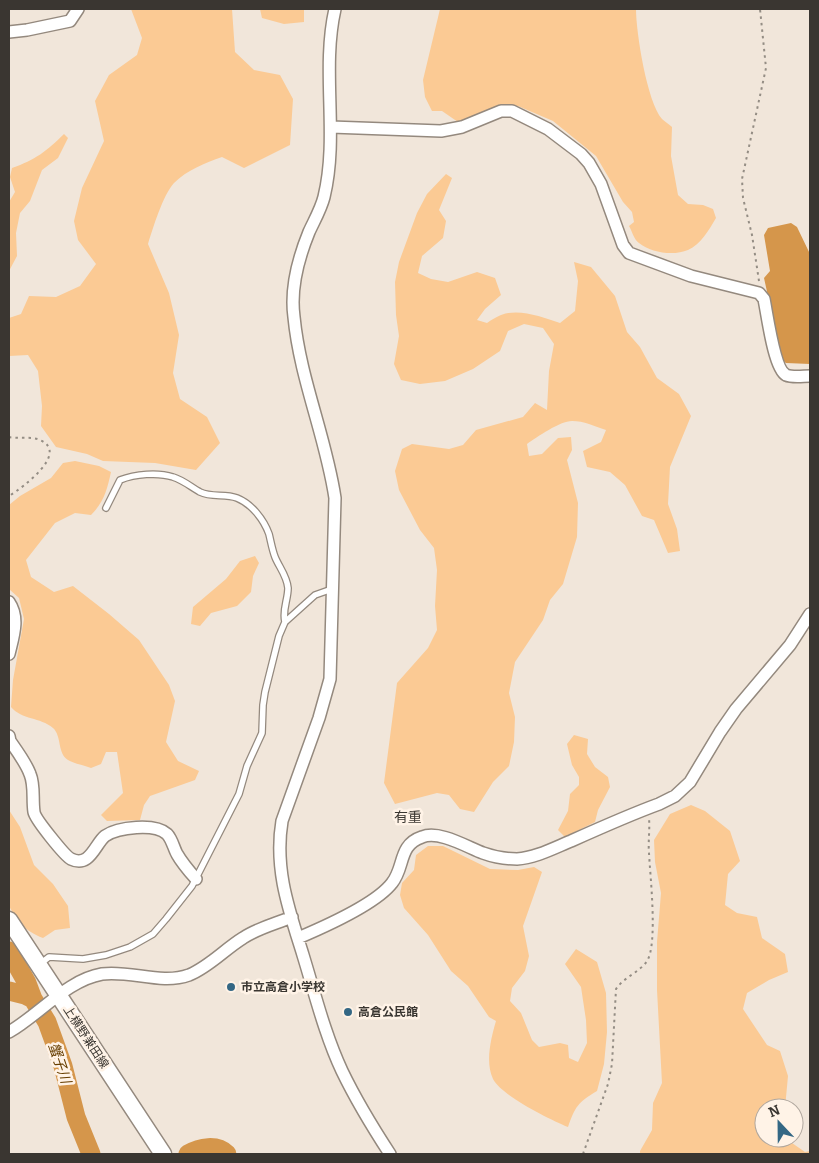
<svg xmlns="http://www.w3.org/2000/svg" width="819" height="1163" font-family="Bitter,'Noto Sans JP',serif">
<rect width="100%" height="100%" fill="#f1e6da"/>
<path fill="#fbca94" d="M131,9H232L235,52L254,70L280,75L293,99L290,145L244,168L222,157C205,163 187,170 174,183C163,195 153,228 148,244L169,293L179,335L173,373L180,399L207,417L220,443L196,470L155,463L103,461L87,454L56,447L41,426L42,406L38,371L28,355L9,356V318L21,314L29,296L56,297L80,286L96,264L78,240L74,221L82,188L104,141L95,101L109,75L137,55L142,38Z
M260,9H304V22L284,24L262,18Z
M440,9H636C636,32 647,102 662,119C665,122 669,124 672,127L671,156L678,195L688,204L703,205L713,209L716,218C709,230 701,244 688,250C674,256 651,253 639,243C634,240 632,231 629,226L634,222L632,212L623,202L596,156L553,121L518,106L505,107L458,122L442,111H432L425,97L423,80Z
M64,134L68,138L58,158L42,170L30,201L20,213L16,233L17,256L9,271V202L15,192L10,177L12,168C35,160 47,151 64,134Z
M446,174L452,178L439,210L446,221L443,238L422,256L418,273L431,279L448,282L477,272L495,278L501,295L485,309L477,320L487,323C491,320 496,317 501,315C519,308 542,317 560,323L575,311L578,281L574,262L591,267L615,296L627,332L640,347L657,378L679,394L691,416L670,467L668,504L677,529L680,551L668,553L654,520L642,516L625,485L610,472L587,467L583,451L601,442L606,430C594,426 584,421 572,421C560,421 537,437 527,444L529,456L542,454L558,438L571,437L572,450L567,460L578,503L577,537L563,584L550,600L543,620L515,662L509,693L515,717L514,742L509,766L493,782L474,812L460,809L449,795L437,793L395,804L384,783L397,683L428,648L437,630L435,606L437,570L434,548L420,530L399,490L395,471L402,449L412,444L449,449L463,445L476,430L523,417L535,403L547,410L549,371L554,344L543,328L524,324L508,331L500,351L473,369L445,381L420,384L401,380L394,364L399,336L396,315L395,282L399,262L417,213L427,194Z
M75,461L99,466L111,472C107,490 104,502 91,515L75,513L55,523L26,560L31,577L54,592L73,586L109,614L139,640L169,685L175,701L166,742L178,761L199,771L195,780L150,796L144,805L140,820L107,821L101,815L123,793L117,752H106L101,764L91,768C84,765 75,764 68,760C57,753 62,736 53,728C40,717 22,720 11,707L13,680L24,619L19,598L9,589V505L20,496L51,478L63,463Z
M255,556L259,563L253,576L251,592L237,606L211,613L200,626L191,624L193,607L226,579L240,561Z
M574,735L588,739L587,754L595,767L608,777L610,787L598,810L595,822L565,837L558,830L568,811L570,794L579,785V777L572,765L567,744Z
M691,805L705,811L730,831L740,861L728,874L725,905L737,913L757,917L762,938L785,954L788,972L769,980L747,993L743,1009L767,1045L780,1051L788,1076L785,1108H764V1138H791L792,1143L805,1152L810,1151V1154H640V1151L652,1130L653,1103L662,1083L657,990V942L661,893L655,862L654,840L670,814Z
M9,810L20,827L34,865L53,884L68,906L70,928L55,930L43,938C25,931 18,922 9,906Z
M428,846H443L490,869L518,870L534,867L542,872L523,926L529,956L525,971L512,988L510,1001L521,1013L532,1040L539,1047L560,1043L568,1045L569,1058L578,1062L587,1043L586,1020L581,987L565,964L576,949L597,962L606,993L607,1032L604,1064L597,1091C578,1102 575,1107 568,1127C549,1119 502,1096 493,1079C485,1062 491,1038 496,1021L489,1017L468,986L451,971L428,935L404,908L400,895L402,883L414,870L416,855Z"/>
<path fill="#d5964b" d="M791,223L797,227L810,254V364L786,363L782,360L764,278L770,271L764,235L768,228Z"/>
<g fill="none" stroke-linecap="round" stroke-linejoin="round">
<path stroke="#d5964b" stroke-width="19" d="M9,951L27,983L33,999
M9,991L25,995L33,999L47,1022L63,1066L76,1117L91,1154
M188,1154C200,1147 217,1144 227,1154"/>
<defs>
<path id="service" d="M106,508L120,480C135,474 158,472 173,477C183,480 191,487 200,492C212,498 225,493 237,498C252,504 264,520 269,534C271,542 272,549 275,557C279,567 287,576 288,588C288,600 282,610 285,622
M40,964L49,957L83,959L106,955L130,947L153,934L166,919L192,886L239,794L247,766L262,733L263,705L265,692L279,636L285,622L315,595L332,589"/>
<path id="minor" d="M335,9C321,71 339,135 324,197C321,209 314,221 309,232C298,259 290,288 294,317C300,379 326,437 335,498L330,679L319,718L282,821C274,869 289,910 303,955C315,994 325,1035 342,1071C356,1100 373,1128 390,1154
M9,32L27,30L70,21L78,9
M331,127L441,131L462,127L501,111H512L548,129L581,154L589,163L601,184L623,245L629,253L691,276L759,293L764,299C767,313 774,369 786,375C793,378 803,376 810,376
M9,602C20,618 13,637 9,654
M9,736L10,741C17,751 26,763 30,774C35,786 32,799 34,812C35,819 65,856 71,859C90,868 95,844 105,836C118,827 155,823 167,834C172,839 174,849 177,854C182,863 189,871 196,879
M298,938C324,927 376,904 392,883C405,867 398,845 422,837C439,830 467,847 483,853C494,857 506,859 517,859C535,858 554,848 571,841C600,828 629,815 659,804L675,796L690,782L720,732L736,709L790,645L810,614
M9,1032C39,1015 67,980 102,974C131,970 161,985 189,975C209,967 225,949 243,938C258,928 275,924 292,917"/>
<path id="secondary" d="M9,920L163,1154"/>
</defs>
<use href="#service" stroke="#94897e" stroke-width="8"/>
<use href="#minor" stroke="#94897e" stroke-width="14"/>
<use href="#secondary" stroke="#94897e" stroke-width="19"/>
<path stroke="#948d84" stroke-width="2" stroke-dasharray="2.5 4" stroke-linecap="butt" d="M759,281L752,235L743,198L742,179L766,68L760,9
M9,437C18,439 31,436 40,440C70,453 22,488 9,496
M583,1154L608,1084L612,1064L616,989C624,977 640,972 647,961C658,944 650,875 649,853C648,841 650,830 649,818"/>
<use href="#service" stroke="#fff" stroke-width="5.5"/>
<use href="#minor" stroke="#fff" stroke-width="11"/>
<use href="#secondary" stroke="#fff" stroke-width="16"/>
</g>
<g fill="#346784" stroke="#fff3e7" stroke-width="2">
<circle cx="231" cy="987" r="5"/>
<circle cx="348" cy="1012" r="5"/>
</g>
<g text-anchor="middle" stroke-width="5" stroke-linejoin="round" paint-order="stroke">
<g font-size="12" font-weight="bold" fill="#3a3631" stroke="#fff3e7" text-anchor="start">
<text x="241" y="991">市立高倉小学校</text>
<text x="358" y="1016">高倉公民館</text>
</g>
<g font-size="12" fill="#3a3631" stroke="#fff3e7">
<text transform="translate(86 1037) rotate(57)" y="4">上横野兼田線</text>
</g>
<g font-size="14" fill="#3a3631" stroke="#fff3e7">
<text x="408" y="822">有重</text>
</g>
<g font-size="14" font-style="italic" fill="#673e00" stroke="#fff3e7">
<text transform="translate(60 1063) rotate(71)" y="5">蟹子川</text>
</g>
</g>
<rect width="819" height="1163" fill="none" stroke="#3a3631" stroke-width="20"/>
<g transform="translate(779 1123) rotate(338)"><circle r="24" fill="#fff3e7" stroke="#b0a79e"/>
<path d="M0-4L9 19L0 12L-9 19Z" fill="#346784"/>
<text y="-8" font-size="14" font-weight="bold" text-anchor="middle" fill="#3a3631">N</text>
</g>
</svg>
